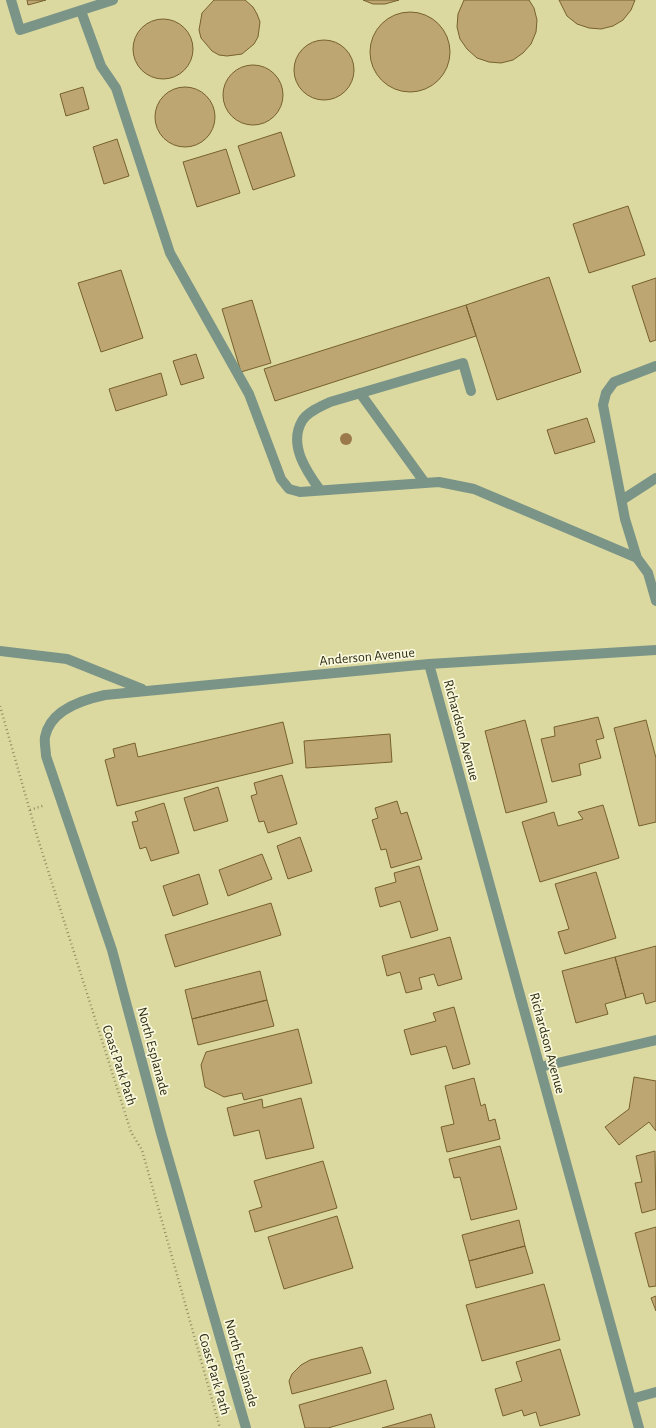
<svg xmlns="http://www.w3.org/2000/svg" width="656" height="1428" font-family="'Alegreya Sans',sans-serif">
<rect width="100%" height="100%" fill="#dbd99f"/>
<path fill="#bda671" stroke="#77612d" d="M27,0H46L28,5Z
M214,0H245L253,7L257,14L260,22L258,37L254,44L242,54L227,56L219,55L212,51L201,38L199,30L202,13Z
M363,0H399L385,4H373Z
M464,0H529L534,8L537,20L536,32L531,44L523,53L513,60L501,63L489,62L477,58L467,49L460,39L457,27L458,14Z
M559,0H635L631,10L623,20L613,26L601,29L589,28L577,24L567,16Z
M370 52a40 40 0 1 1 80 0a40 40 0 1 1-80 0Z
M133 49a30 30 0 1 1 60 0a30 30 0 1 1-60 0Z
M294 70a30 30 0 1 1 60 0a30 30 0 1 1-60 0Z
M223 95a30 30 0 1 1 60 0a30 30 0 1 1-60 0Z
M155 117a30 30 0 1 1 60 0a30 30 0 1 1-60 0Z
M83,87L89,109L66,116L60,94Z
M281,132L295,176L253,190L238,146Z
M117,139L129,176L104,184L93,147Z
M226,149L240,193L197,207L183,162Z
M628,206L645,255L589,273L573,224Z
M121,270L143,338L101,352L78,283Z
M549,277L581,372L497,400L466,305Z
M656,278V340L650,342L632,286Z
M252,300L271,363L241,372L222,309Z
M466,305L476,336L275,401L264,369Z
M196,354L204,378L181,385L173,361Z
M161,373L167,395L116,411L109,389Z
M587,418L595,442L555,454L547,430Z
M598,717L604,738L596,740L601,758L579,764L581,775L552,782L541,739L555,736L554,727Z
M525,720L547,802L506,813L485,731Z
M646,720L656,758V822L639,826L614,728Z
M283,722L293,763L117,806L105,760L115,757L113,749L135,743L138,757Z
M390,734L392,762L306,768L304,741Z
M282,775L297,824L268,833L264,821L259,822L251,796L257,794L254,783Z
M218,787L228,821L194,831L184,798Z
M397,801L401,814L407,812L422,859L391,868L386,849L381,850L372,820L378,818L375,808Z
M164,803L179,853L151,861L146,847L140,849L132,822L138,821L135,812Z
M603,805L619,858L540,882L522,822L554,812L558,826L583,819L578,812Z
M300,837L312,871L288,879L277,846Z
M262,854L272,879L228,896L219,870Z
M419,866L438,930L411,938L400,901L380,907L375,888L396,882L394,873Z
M596,872L616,938L565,954L558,932L569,929L555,884Z
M199,874L208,904L173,916L163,886Z
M271,903L281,935L175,967L165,935Z
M450,937L462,979L438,986L434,974L419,978L422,989L406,993L400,972L387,976L382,956Z
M656,946V1001L646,1004L643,993L626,998L615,957Z
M615,957L626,998L605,1004L608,1014L576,1023L562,971Z
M260,971L267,1000L192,1019L185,990Z
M267,1000L274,1026L198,1045L192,1019Z
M454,1007L470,1064L453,1069L446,1046L411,1055L404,1030L436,1021L433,1013Z
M298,1029L312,1083L244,1100L242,1093L224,1097L205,1087L201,1065L206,1052Z
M634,1077L656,1081V1131L649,1122L619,1145L605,1127L629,1109Z
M474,1078L481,1106L485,1104L489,1121L495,1119L500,1139L447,1152L441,1127L454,1124L445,1086Z
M301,1098L314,1148L266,1159L259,1130L234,1136L227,1108L262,1099L263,1108Z
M500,1146L517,1209L471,1220L460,1177L454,1178L449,1159Z
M655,1151L656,1209L642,1213L635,1183L642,1182L636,1156Z
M323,1161L337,1208L255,1232L249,1211L262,1207L254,1181Z
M337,1216L353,1268L284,1289L268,1237Z
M519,1220L525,1246L469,1261L462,1235Z
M656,1227V1286L649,1287L635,1233Z
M525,1246L533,1273L476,1288L469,1261Z
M544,1284L560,1340L482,1361L466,1305Z
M656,1296V1311L651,1298Z
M362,1347L371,1373L292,1394L289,1381L292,1374L301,1365L310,1360Z
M560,1349L580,1415L540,1426L536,1412L524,1416L522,1410L503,1416L495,1389L522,1381L516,1362Z
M386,1380L394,1409L328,1428H305L299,1405Z
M431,1414L435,1428H382Z"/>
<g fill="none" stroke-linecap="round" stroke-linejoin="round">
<path stroke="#918f64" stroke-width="2.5" stroke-dasharray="1 3" stroke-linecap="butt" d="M0,706L38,839L131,1132L142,1150L220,1428
M30,810L45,805"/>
<path stroke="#7a9488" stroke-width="10" d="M11,0L20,30L113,0
M81,11L101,66L116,88L170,253L249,394L281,479L289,489L300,492L439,482L474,489L637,558
M656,366L614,382L606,393L603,405L625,519L637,558L648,573L656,601
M360,393L425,483
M320,490C307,472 288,445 302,421C307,412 320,407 330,402L463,363L471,391
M622,500L656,478
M0,651L67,659L142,689
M429,664L639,1428
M540,1067L656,1040
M631,1399L656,1392
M246,1428L161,1133L112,950L46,756C46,750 44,743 45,737C50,710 81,700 105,695L429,664L656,650"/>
</g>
<circle fill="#9c794a" cx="346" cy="439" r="6"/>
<g text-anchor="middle" stroke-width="3.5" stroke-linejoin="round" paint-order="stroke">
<g font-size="14" fill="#2e2d16" stroke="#f9f8dc">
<text transform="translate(367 656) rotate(-5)" y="5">Anderson Avenue</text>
<text transform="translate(462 730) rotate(75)" y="5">Richardson Avenue</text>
<text transform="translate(548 1043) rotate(75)" y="5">Richardson Avenue</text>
<text transform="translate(154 1051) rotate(75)" y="5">North Esplanade</text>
<text transform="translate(120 1065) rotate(72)" y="5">Coast Park Path</text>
<text transform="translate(242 1363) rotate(74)" y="5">North Esplanade</text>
<text transform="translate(215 1374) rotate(74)" y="5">Coast Park Path</text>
</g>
</g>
</svg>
